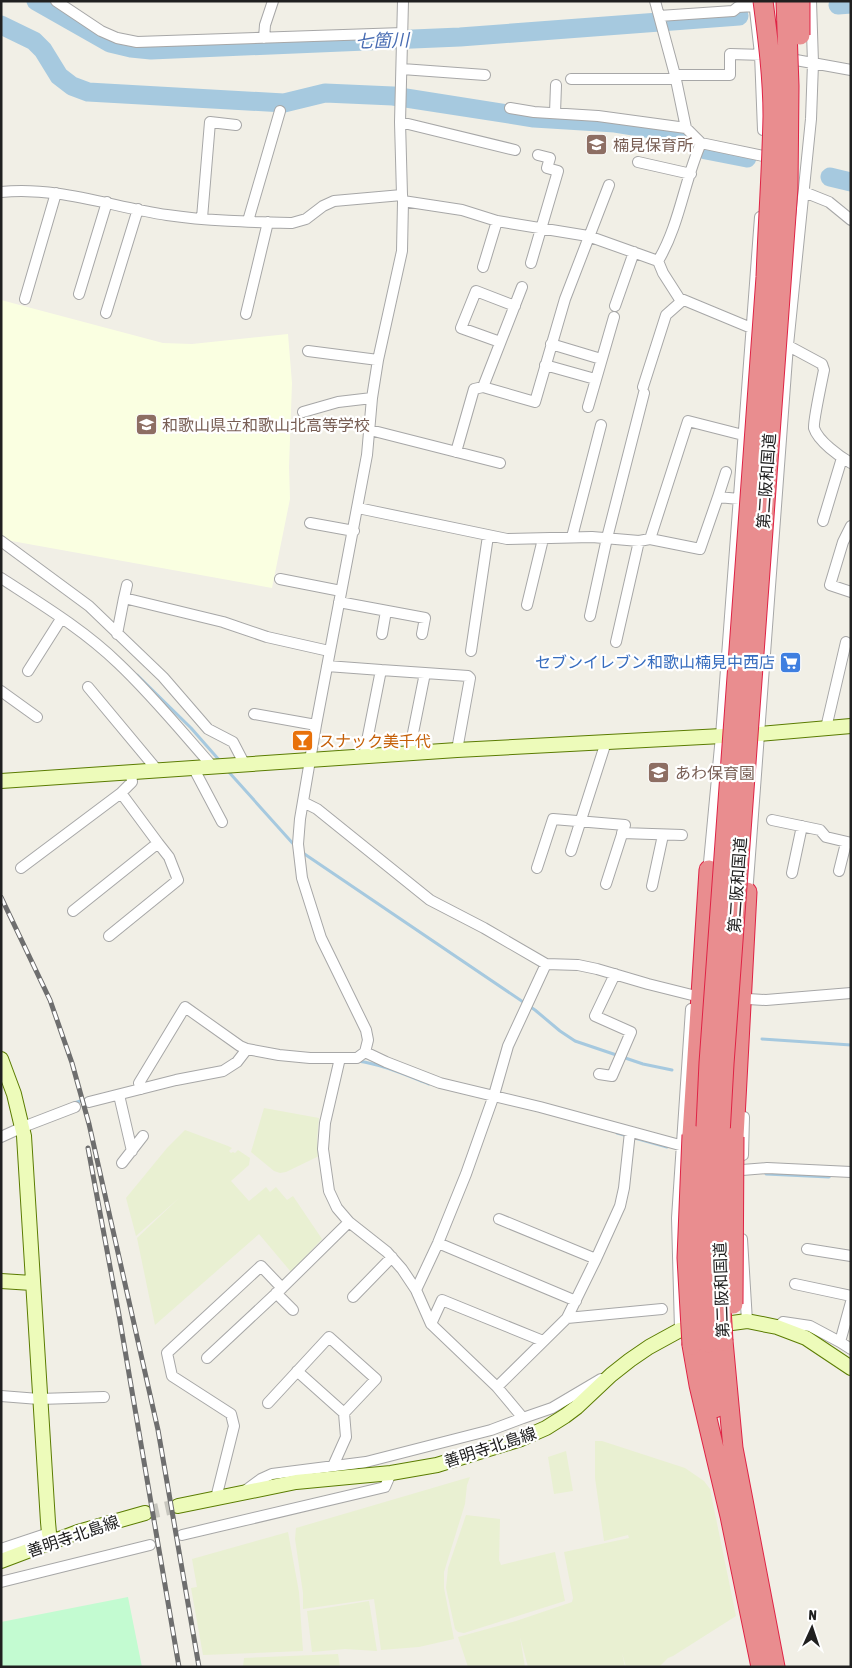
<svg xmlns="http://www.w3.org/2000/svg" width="852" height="1668" font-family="'Asap Condensed','Noto Sans JP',sans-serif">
<rect width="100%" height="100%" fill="#f1efe6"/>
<path fill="#faffe1" d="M1,300L163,343L192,344L288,334L292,383L289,467L290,499L272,588L6,540L1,536Z"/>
<path fill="#e9f0d2" d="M264,1108L319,1118L317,1140L319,1156L286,1172L280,1173L274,1171L251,1152Z
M185,1130L228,1146L232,1148L229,1151L231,1153L233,1152L235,1153L238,1150L250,1158L249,1165L231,1181L249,1201L266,1187L270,1192L276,1187L287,1200L293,1196L322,1239L291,1272L259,1234L155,1325L137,1238L179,1198L136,1236L126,1198L167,1148Z
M595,1441H602L685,1468L704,1481L710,1489L736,1616L673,1656L668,1658L659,1667H626L622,1653L625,1667H528L520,1637L525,1667H468L458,1637L516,1621L572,1602L573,1598L564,1552L629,1538L628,1535L604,1541L595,1478Z
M566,1451L573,1491L554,1494L548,1457Z
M470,1477L467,1485L465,1504L444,1572V1588L454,1639L419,1647L381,1650L374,1599L303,1609V1593L295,1539L296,1528Z
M466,1515L500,1519L499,1560L501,1565L555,1552L565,1601L464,1633L458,1632L455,1629L446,1588L448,1568Z
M288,1532L299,1592L303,1651L203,1655L191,1588L197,1587L192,1559Z
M369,1601L377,1651L345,1649L312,1652L307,1611Z
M338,1654L340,1667H243L244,1658Z"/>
<path fill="#c3fbd1" d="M128,1597L142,1667H1V1622Z"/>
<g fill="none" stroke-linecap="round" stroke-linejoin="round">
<path stroke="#a6c9df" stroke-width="3" d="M137,675L191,728L220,761
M227,770L296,847
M303,853L535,1010L560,1031L575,1041L643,1064L672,1070
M762,1039L851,1045
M357,1061C382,1064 406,1075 429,1084
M74,1103L87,1099
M617,1133L667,1147
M766,1174L829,1177L831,1175"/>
<path stroke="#a6c9df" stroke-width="19" d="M36,1L110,43L131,48L151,50L460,37L739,16
M838,5L851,4
M1,25L34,41L43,50L59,76L72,86L88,92L284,103L325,93L393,96L534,118L615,123L677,133L706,150L747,158
M830,177L851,182"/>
<path stroke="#c7c6be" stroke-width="14" stroke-dasharray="14 7" stroke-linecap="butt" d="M145,1513L178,1506"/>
<defs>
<path id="street" d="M56,1L101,31L117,38L137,42L403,33
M655,1L675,75L686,128L701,143C684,181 680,224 658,261
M754,1L760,54L763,130
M659,16L733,11L738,7L754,6
M264,38L265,25L273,1
M785,58L851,70
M402,69L485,75
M675,75H730V54L766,55
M571,79H676
M510,108L534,112L598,116L686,128
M555,113L556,85
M400,122L515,150
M701,143L763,156
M638,162L691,174
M1,192C58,186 112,207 167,215C207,221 251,222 292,223L306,219L323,206L334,201L402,195
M804,192L829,202L851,220
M403,201L462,210L497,221L588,236L658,261L663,273L679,298L756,330
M202,218L210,122L236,125
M248,221L280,111
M531,263L558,171L547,168L550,158L538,155
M483,267L497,221
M79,294L107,202
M25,299L56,193
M615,306L634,252
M106,313L138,209
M246,314L268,222
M500,342L461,328L476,291L515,306
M783,343L822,364L824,370C822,380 813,422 814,428C818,441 840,457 851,463
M551,344L601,359
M308,351L378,360
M545,365L595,379
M483,387L535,402L565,299L609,185
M643,387L666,315L683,300
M588,407L614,317
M303,412L338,402L372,398
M370,430L500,463
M456,452L474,389L483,387L522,287
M718,497L726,472
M358,508L507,539L592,537L639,541L650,539L700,549L718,497L739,499
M823,521L842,458
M310,523L354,531
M851,526L843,542L830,585L851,592
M572,537L601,425
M650,539L688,421L743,435
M1,541L89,606L163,677L208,729L233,742L245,765
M1,578C41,604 84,630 118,663C152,695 182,732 213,767
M280,579L341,591
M124,598L127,585
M339,602L425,618L422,634
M527,605L543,539
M590,616L607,538L644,393
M117,634L124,598L223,622L267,637L329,651
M382,634L386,611
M616,642L639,541
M471,651L488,536
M327,666L381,670L364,756
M381,670L425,673L409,753
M28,671L61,619
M425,673L468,676L470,678L457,750
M88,687L158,771
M1,691L37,717
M254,714L316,725
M826,728L846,642
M194,769L222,822
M303,802L317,809L430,900L484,928L546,964L578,965L597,969L648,984L692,995
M772,820L820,830L826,837L851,843
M622,833L682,835
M571,851L606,742
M21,868L121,793L132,782L131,773
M537,868L553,819L625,825L606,884
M839,871L846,843
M708,873L721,736L760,217
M792,873L802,826
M652,886L663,835
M747,895L788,345L811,119L813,63L811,1
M73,911L158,843L121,793
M109,936L178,880L169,857L158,843
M748,999L766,1000L851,993
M365,1052L386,1062L440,1083L540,1107L687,1147
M340,1058L325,1123L323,1149L329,1191L337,1208L349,1222L387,1252L402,1269L416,1290L431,1324L497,1387L523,1418L552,1408L601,1379
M599,1074L612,1076L631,1032L595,1016L615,974
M141,1089L139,1083L185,1007L240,1046L247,1049
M119,1095L132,1151
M89,1102L176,1080L223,1071L237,1062L247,1049L279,1055L310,1058H357L365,1052L368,1040L366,1030L321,938L302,878L298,844L300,819L316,725L367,455L372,398L378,360L402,251L403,201L402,195L400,122L403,1
M1,1137L23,1127L75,1107
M743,1155L744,1117
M122,1163L143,1136
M731,1165L742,1170L767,1168L851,1172
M499,1219L596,1259
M742,1239L747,1321
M438,1243L576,1301
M807,1249L851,1256
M795,1284L851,1296
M282,1288L349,1222
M416,1290L438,1243L466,1174L494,1095L508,1046L546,964
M276,1293L293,1310
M353,1297L392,1257
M567,1318L662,1309
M431,1324L442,1300L543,1341
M777,1327L783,1322L810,1326L840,1342L851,1302
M680,1330L677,1218L691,1009
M840,1342L851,1349
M207,1358L282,1288L261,1266L167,1353L172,1376L231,1414L234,1426L216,1498
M497,1387L567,1318L596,1259L620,1206L624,1188L630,1132
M1,1396L39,1399L104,1397
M268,1403L329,1337L376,1379L344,1413L297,1371
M333,1466L346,1437L344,1413
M246,1490L261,1479L272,1474L366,1462L491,1430L523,1418
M182,1535L385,1487L391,1473
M1,1549L49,1533
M1,1582L150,1545"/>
<path id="secondary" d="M1,781L457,750L760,734L851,726
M1,1059L14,1094L24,1136L48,1522L49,1533L52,1541
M1,1281L32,1283
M178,1506L296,1482L391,1473L437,1465L521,1439L546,1428L565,1416L577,1407L611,1375L630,1360L649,1347L680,1330L747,1321L777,1327L806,1338L851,1368
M1,1561L78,1532L145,1513"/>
<path id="highway" d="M692,1135L709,870
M734,1137L747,892
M723,1341L733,1448L775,1667
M708,1343L715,1408
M692,1345L699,1385L730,1516L761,1667"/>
</defs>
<use href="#street" stroke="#a7a7a7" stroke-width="12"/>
<use href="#secondary" stroke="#5b7c02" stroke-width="16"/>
<use href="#highway" stroke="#df2345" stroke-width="21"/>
<use href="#street" stroke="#fff" stroke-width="10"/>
<use href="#secondary" stroke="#edfbba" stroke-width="14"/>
<use href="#highway" stroke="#e98d8f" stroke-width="19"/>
<defs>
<path id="rail" d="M1,897L50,1000L72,1063L89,1124L158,1430L199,1667
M88,1148L119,1315L179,1667"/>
</defs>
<use href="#rail" stroke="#6e6e6e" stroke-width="5"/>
<use href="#rail" stroke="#fff" stroke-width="3" stroke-dasharray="9" stroke-linecap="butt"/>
<defs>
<path id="highway-bridge" d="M800,35V1
M733,1304L734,1137
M723,1341L718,1258V1170L724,1064L788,188L789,86L786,1
M708,1343L703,1233L704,1169L709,1063L766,277C768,223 772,169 773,116C773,78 768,39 763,1
M692,1345L687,1258L692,1135"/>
</defs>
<use href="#highway-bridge" stroke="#df2345" stroke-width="21" stroke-linecap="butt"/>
<use href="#highway-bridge" stroke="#e98d8f" stroke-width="19"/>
</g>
<defs>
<symbol id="school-square" viewBox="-11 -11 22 22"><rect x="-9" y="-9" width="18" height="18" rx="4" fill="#8d6e63" stroke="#fff"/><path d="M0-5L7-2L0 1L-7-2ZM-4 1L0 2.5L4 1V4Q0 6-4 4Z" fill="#fff"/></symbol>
<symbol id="supermarket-square" viewBox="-11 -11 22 22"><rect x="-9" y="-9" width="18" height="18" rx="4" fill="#3f7fe0" stroke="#fff"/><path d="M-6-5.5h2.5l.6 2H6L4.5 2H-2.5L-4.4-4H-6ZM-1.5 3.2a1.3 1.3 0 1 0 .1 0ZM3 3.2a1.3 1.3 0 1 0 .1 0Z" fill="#fff"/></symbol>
<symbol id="bar-square" viewBox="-11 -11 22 22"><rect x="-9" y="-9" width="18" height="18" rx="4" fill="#e8710a" stroke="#fff"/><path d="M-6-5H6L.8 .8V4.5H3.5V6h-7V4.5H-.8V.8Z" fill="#fff"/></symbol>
</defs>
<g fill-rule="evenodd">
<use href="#school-square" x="584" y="132" width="25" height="25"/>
<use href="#school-square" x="134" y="412" width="25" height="25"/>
<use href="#supermarket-square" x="778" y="650" width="25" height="25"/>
<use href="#bar-square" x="290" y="728" width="25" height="25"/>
<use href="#school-square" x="646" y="760" width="25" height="25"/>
</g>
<g text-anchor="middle" stroke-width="4.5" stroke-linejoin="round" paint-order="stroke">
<g font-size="16" fill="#785e54" stroke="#fff" text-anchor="start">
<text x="613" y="151">楠見保育所</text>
<text x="162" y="431">和歌山県立和歌山北高等学校</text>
<text x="675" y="779">あわ保育園</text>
</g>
<g font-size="16" fill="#202020" stroke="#fff">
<text transform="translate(766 481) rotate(-86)" y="6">第二阪和国道</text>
<text transform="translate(737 885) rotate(-86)" y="6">第二阪和国道</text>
<text transform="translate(721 1290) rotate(-92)" y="6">第二阪和国道</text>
<text transform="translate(490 1447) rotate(-18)" y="6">善明寺北島線</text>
<text transform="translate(73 1536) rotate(-19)" y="6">善明寺北島線</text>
</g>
<g font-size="16" fill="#366cbe" stroke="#fff" text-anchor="end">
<text x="775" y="668">セブンイレブン和歌山楠見中西店</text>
</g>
<g font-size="16" fill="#c56008" stroke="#fff" text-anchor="start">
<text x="319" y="747">スナック美千代</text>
</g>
<g font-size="18" font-style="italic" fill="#496db3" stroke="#fff">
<text transform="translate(382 41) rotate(-2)" y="6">七箇川</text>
</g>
</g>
<rect width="852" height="1668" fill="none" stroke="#202020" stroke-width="5"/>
<g transform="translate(812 1628) rotate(3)" stroke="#ffffff" stroke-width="4" paint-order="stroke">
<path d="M0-4L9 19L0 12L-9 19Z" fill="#202020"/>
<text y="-8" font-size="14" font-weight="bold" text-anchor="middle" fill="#202020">N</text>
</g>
</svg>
